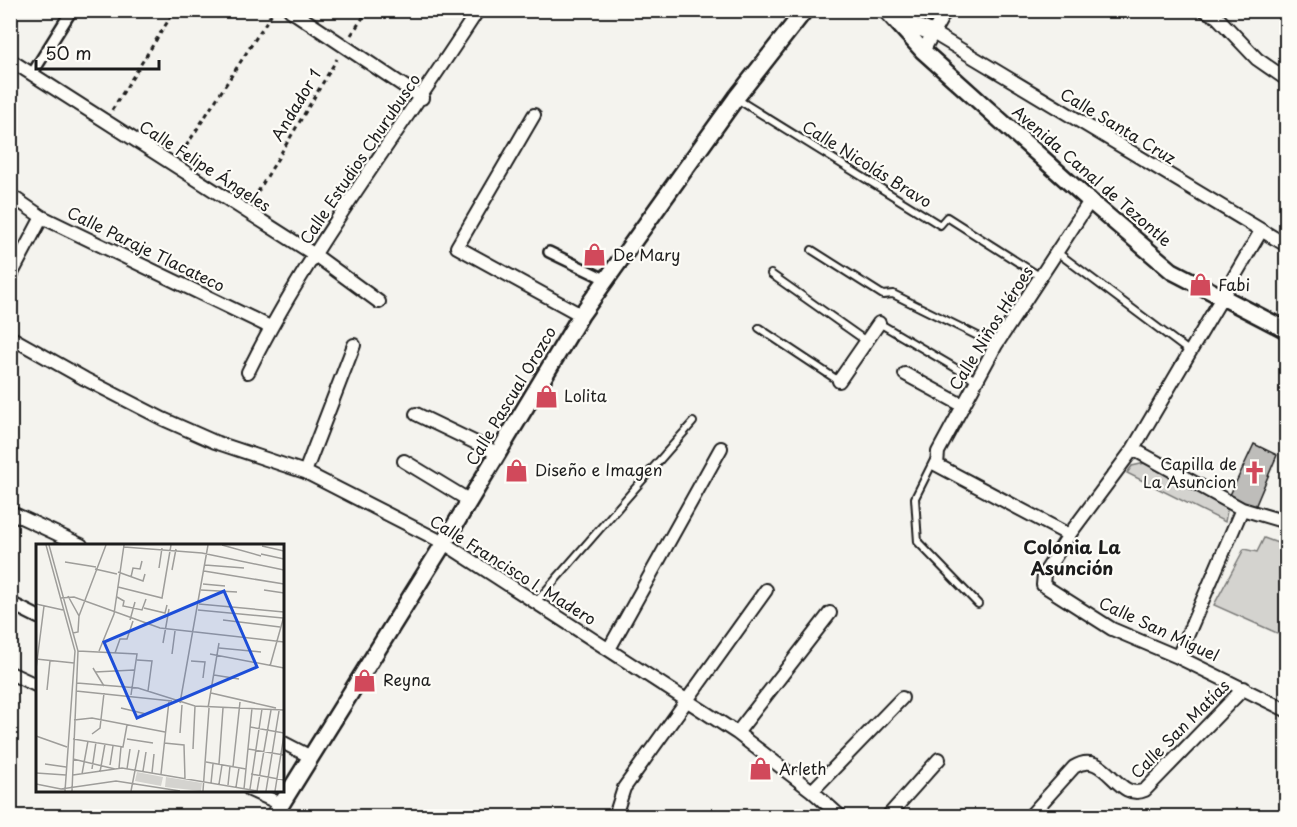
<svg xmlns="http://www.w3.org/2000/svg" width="1297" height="827" font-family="'Playpen Sans',sans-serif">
<rect width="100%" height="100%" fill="#f4f3ee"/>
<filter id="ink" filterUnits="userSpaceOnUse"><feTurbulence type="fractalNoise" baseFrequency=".0167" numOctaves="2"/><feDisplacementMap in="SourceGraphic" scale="12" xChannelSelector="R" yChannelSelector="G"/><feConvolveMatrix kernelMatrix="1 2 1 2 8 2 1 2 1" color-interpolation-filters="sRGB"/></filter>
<g filter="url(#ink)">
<path fill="#d4d3cf" stroke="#787876" stroke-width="1.5" d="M1145,463L1223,504L1227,511L1225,522L1127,473L1132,466Z
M1264,538L1286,546V637L1214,605L1244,549L1257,552Z"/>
<path fill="#bebdba" stroke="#1c1c1c" stroke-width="1.5" d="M1254,444L1277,455L1255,507L1229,497Z"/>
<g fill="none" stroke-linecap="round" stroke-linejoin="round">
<defs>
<path id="service" d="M1280,10L1286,16
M737,99L940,225L947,217L1041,277
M812,250L883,295L893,294L996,345
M1058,253L1190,352
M771,274L866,341
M879,323L976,380
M759,328L839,381
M934,460L915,498L918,542L978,604
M536,602L693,422"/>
<path id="pedestrian" d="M32,74L72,10
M549,252L607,280"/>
<path id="minor" d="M290,10L422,98
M1204,10L1217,17L1257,59L1286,79
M933,33L1286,245
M923,51L946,10
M10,60L315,255L379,302
M534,115L457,247L581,315
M10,195L42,217L270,327
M1261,231L1133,449L1069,535L1044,574L1043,585L1112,629L1178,657L1286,710
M10,277L42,217
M10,337L85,379L163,419L215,442L305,472L444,543L737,733L812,791L840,816
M248,372C310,246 402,129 478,10
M905,374L962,405
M839,381L879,323
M416,414L497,453
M1133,449L1242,509L1286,522
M404,461L470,501
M305,472L354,345
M10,512L81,545
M1069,535L937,465L938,452L996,345L1090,201
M10,603L38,617
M609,649L721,448
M1178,657L1242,509
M10,673L38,686
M737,733L830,613
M282,742L311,757
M250,790L281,804
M812,791L902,698
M615,816L624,788L766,590
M888,816L939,759
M1030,816L1074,767C1106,747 1116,803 1145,790L1244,688"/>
<path id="tertiary" d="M886,10L923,51L1090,201L1172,271L1286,330
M898,20L933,33
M274,816L444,543L581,315L736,98L805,10"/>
</defs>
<use href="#service" stroke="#1c1c1c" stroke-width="10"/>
<use href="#pedestrian" stroke="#1c1c1c" stroke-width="14"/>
<use href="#minor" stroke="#1c1c1c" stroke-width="16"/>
<use href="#tertiary" stroke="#1c1c1c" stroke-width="20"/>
<path stroke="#1c1c1c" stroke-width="3" stroke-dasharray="4.5 4.5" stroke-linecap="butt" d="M351,35L368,10
M112,110L175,10
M181,154L274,10
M253,200L337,59"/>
<use href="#service" stroke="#fdfcf7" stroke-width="6"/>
<use href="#pedestrian" stroke="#fdfcf7" stroke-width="9"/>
<use href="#minor" stroke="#fdfcf7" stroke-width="12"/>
<use href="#tertiary" stroke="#fdfcf7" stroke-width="15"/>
</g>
</g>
<defs>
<symbol id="shop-bare" viewBox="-9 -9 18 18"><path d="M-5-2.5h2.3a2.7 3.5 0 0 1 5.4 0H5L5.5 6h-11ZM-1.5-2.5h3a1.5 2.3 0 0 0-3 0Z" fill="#d1495b" stroke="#fdfcf7" stroke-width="2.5" paint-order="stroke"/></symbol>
<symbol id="church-bare" viewBox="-9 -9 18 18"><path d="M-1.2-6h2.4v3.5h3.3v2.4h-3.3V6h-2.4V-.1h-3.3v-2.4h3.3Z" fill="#d1495b" stroke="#fdfcf7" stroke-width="2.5" paint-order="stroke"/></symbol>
</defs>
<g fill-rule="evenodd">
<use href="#shop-bare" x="578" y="238" width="33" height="33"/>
<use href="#shop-bare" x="1184" y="268" width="33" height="33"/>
<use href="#shop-bare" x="530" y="380" width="33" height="33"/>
<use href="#shop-bare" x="500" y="454" width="33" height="33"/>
<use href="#church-bare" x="1238" y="456" width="33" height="33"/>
<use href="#shop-bare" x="348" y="664" width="33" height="33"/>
<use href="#shop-bare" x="744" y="752" width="33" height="33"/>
</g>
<g text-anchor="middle" stroke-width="4.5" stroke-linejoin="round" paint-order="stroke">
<g font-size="16" fill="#1c1c1c" stroke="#fdfcf7">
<text transform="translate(296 105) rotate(-59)" y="6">Andador 1</text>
<text transform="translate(1118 126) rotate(31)" y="6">Calle Santa Cruz</text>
<text transform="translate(360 159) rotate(-56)" y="6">Calle Estudios Churubusco</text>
<text transform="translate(867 164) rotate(32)" y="6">Calle Nicolás Bravo</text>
<text transform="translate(205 166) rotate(33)" y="6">Calle Felipe Ángeles</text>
<text transform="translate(1092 176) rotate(41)" y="6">Avenida Canal de Tezontle</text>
<text transform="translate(146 249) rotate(26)" y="6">Calle Paraje Tlacateco</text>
<text transform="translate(991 328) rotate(-58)" y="6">Calle Niños Héroes</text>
<text transform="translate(511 396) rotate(-59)" y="6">Calle Pascual Orozco</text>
<text transform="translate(513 570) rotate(32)" y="6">Calle Francisco I. Madero</text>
<text transform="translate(1159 629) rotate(25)" y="6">Calle San Miguel</text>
<text transform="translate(1180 729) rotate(-45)" y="6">Calle San Matías</text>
</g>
<g font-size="16" fill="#1c1c1c" stroke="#fdfcf7" text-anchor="start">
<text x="613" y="261">De Mary</text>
<text x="1218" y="291">Fabi</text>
<text x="564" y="402">Lolita</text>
<text x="1237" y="470" text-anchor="end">Capilla de<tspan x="1237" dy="18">La Asuncion</tspan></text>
<text x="535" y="476">Diseño e Imagen</text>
<text x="383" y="686">Reyna</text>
<text x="779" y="775">Arleth</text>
</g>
<g font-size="18" font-weight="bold" fill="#1c1c1c" stroke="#fdfcf7">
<text x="1072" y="554">Colonia La<tspan x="1072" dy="21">Asunción</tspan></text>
</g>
</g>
<g transform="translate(36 544)">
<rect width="248" height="248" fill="#f4f3ee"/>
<path d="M101,228L127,233L125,242L99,237ZM130,233L166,239L165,247L129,243Z" fill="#d4d3cf"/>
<path fill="none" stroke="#9e9d9a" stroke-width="1.5" d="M10,1L39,107L29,247M13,1L42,107L36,247M186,1L225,12M226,2L248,7M88,3L166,9L248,26M225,10L248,15M29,18L60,23M169,21L208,24M123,24L126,4M59,25L81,30M136,26L140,5M168,27L248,40M82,28L107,37L109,30M95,33L97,24L104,25L106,17M167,40L189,42M82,43L126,54L135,1M165,46L201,48M228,46L248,49M32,52L43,72L42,88L37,89M81,53L88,57L87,62L106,66L110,55M25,54L38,53L124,84L248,98M0,60L27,66M163,60L248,68M108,64L129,69L131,61M162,66L247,74M43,72L70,1M94,76L99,58M187,76L244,83M127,99L133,65M183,104L225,108M42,107L101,110L95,151M63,107L78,70L88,1M79,109L84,95H91L97,77M136,110L139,87M174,110L248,124M0,115L38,119M101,116L116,117L112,147M155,117L169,118L167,134M234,122L248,72M57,124L68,142M0,125L8,62M59,128L98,126M178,131L203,135M41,139L102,144L159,162L248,166M11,146L14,117M40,147L136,157M175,149L240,164M144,159L172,1M85,164L110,170M172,164L183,99M38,176L56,174L129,188M214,183L248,189M144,189L146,161M56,190L64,184L68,149M0,192L31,203M37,195L87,203L91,181M91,195L117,199M128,199L148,201L149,235M157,205L159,162M212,205L248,211M37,215L79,225M170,218L210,225M9,220L30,223M183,220L187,164M74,221L77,202M197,223L204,158M83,224L85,203M56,225L60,198M91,225L94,205M107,227L110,208M64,228L69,200M0,229L30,231M116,229L118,210M46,230L52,197M125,230L133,157M215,230L248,236M37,231L86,224L222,247M175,239L177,220M0,240L25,245L80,237L144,247M183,240L186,221M192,241L194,222M200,243L203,224M208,245L216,164M214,245L226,165M95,247L103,206M167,247L173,164M221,247L235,166M230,247L243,167M239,247L248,191"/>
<path fill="#1d4ed8" fill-opacity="0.15" stroke="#1d4ed8" stroke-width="3" d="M188,47L221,123L101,174L68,98Z"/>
<rect width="248" height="248" fill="none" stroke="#1c1c1c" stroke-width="3"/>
</g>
<rect width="1297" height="827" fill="none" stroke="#fdfcf7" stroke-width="36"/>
<rect x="18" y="18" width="1261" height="791" fill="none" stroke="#1c1c1c" stroke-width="2" filter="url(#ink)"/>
<path d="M36 60v9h123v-9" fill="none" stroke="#1c1c1c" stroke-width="3"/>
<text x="45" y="60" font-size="18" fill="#1c1c1c" stroke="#fdfcf7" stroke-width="4.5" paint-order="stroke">50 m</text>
</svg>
